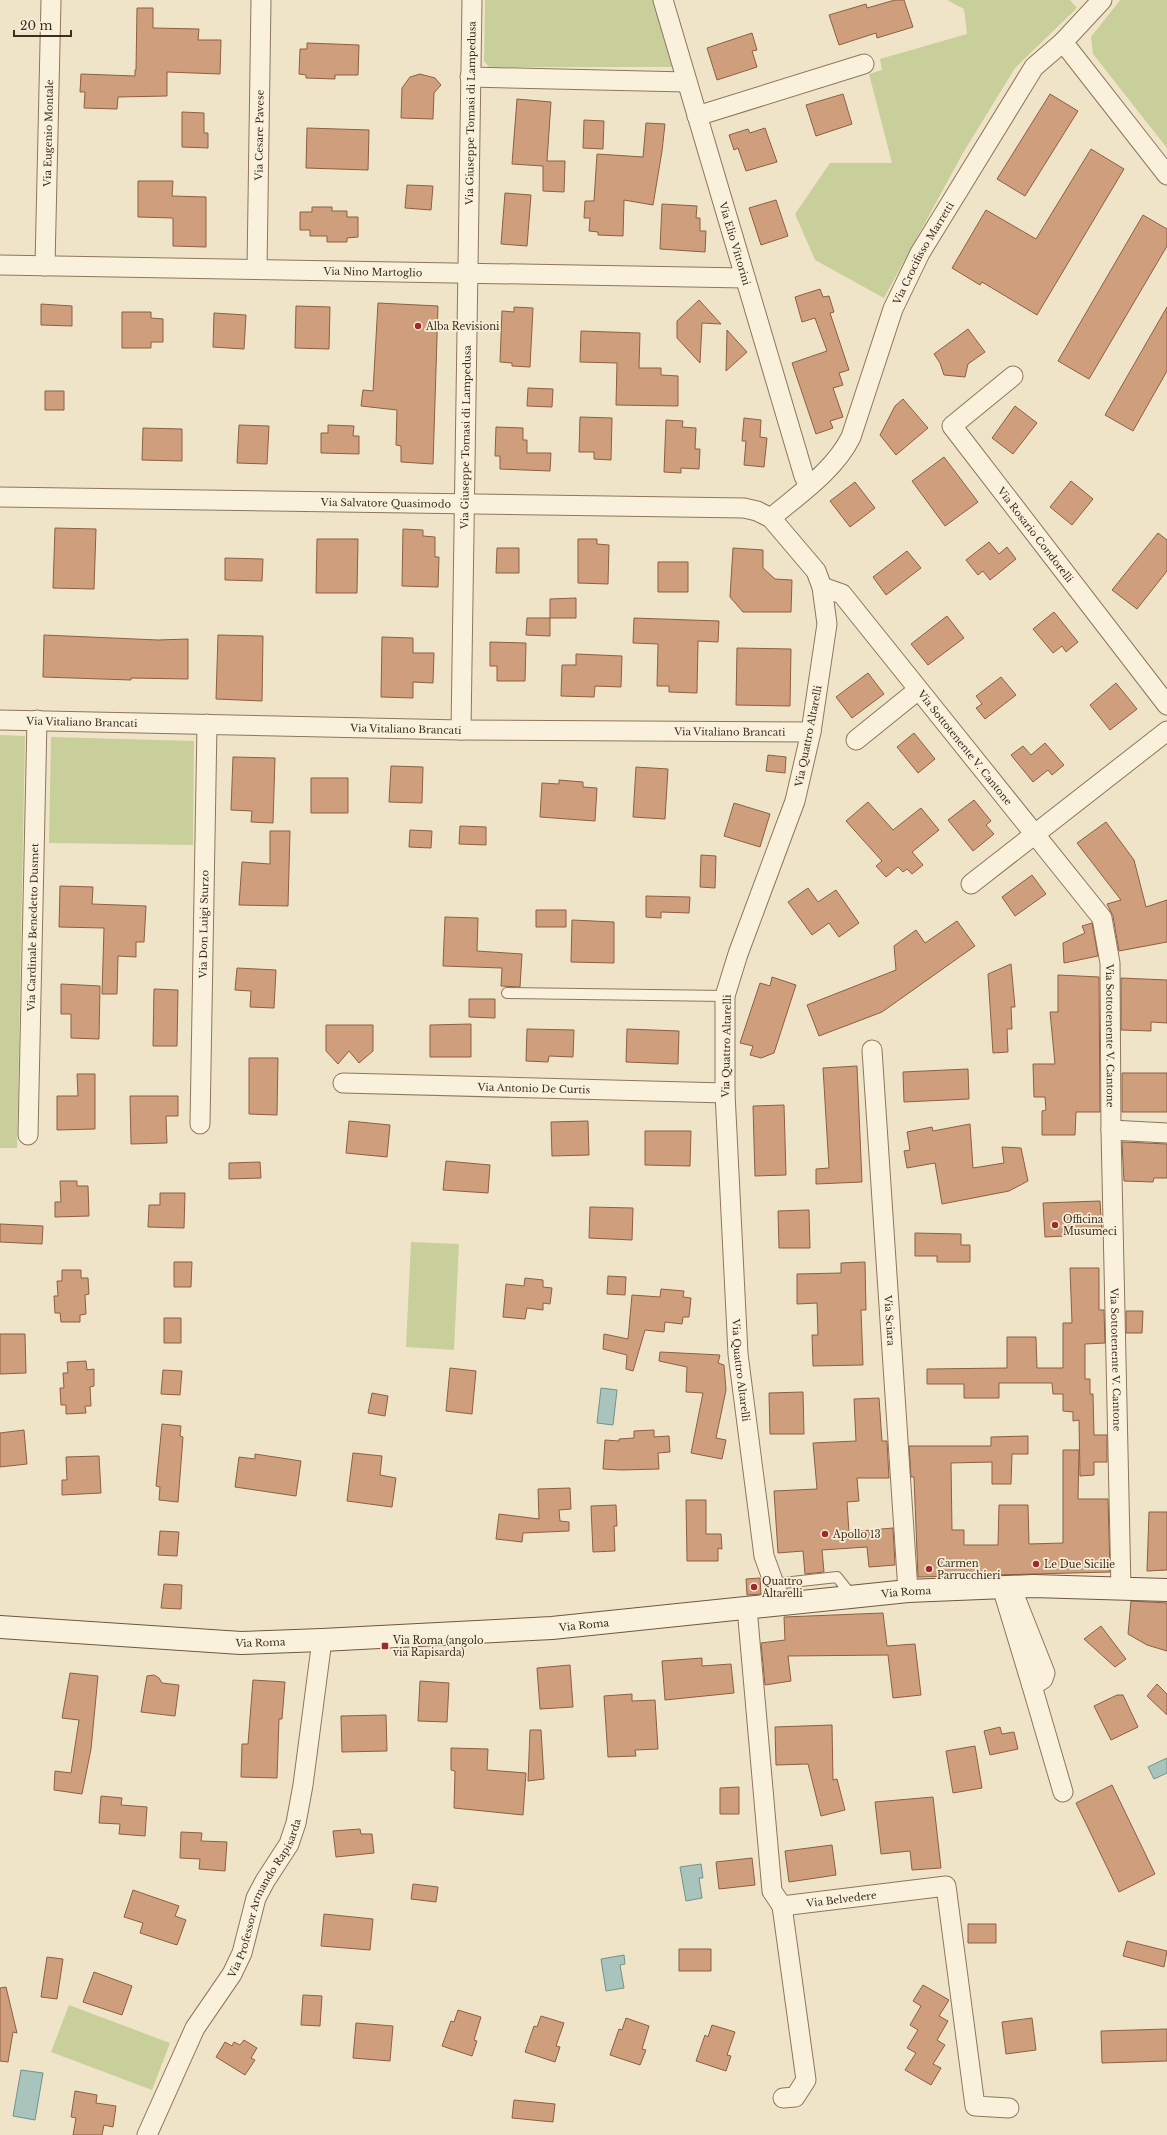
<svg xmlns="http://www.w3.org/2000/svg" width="1167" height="2135" font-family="'Libre Baskerville',serif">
<rect width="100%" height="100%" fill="#f0e4c8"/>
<path fill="#c9cf9b" d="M485,0H655L674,61L673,67H489L484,61Z
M947,0H1070L1077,8L1015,68L963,153L884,298L815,260L795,214L830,163H892L869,74L882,70L880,59L967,34L964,9Z
M1120,0H1167V148L1093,54L1091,37Z
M0,735L25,736L17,1148H0Z
M51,737L194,741L193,845L49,843Z
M411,1242L459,1244L454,1350L406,1347Z
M69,2005L170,2043L152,2090L51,2052Z"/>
<path fill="#a9c4bc" stroke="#6f938a" d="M601,1388L617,1390L613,1425L597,1423Z
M1167,1758V1773L1154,1779L1148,1767Z
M701,1864L703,1878H699L702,1898L686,1901L680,1867Z
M624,1955L625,1964L620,1965L624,1988L606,1991L601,1959Z
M21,2070L43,2073L35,2120L13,2116Z"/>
<path fill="#cf9f7d" stroke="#8d5f41" d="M895,0H904L913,27L877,38L876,33L839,45L829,15L866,4L867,8Z
M137,8H153V28L199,29L198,40H221L220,74L167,72V96L118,97L117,109L84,108L85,92H80L81,74L135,76V70H136Z
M752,33L757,50L752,51L757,67L717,80L707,48Z
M307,43L359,45L358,75H335V79L306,78V75L299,74L300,49H307Z
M420,74L435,78L441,85L434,93L433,119L401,118L402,88L410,77Z
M843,94L852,124L816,136L806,105Z
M1050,94L1078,111L1025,196L997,179Z
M517,99L551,102L547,161H565L564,192L543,191V166L512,164Z
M182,112L204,113V133H208V148L182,147Z
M584,120L604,121L603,149L583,148Z
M646,123L665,124L662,151L653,205L624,200L623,236L598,235V232L589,231L590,218H584L585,201H594L597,154L643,157Z
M307,128L369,130L368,170L306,168Z
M765,128L777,162L746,171L738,148L734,150L729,135L748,129L750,133Z
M1091,149L1124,169L1037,315L982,282L980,285L952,268L986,210L1036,239Z
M138,181H173L172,196L206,197V247L173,246V218L138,217Z
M407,185L433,186L431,210L405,208Z
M505,193L531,195L527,246L501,244Z
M776,200L788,236L761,245L749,208Z
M662,204L697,206L696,218H700V231H706L705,252L660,249Z
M312,207H332V211H347V217H358V237L347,238V242H327V236H310V230H300V212H312Z
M1143,215L1167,229V246L1089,379L1058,361Z
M820,289L823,297L829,296L834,312L830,313L849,370L839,373L843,385L833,388L843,417L830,421L833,428L816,434L792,363L827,351L815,318L802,322L795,297Z
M699,300L721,324L702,323L700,363L677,338V321Z
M378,303L438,306L433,464L401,462V446L396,445L397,410L361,406L363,390L373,391Z
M41,304L72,306V326L41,325Z
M296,306L330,307L329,349L295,348Z
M514,307L533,308L530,367L512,366V363L500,362L502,311L514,312Z
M1167,307V371L1133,431L1105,415Z
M122,312H151V318L163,319V342H151V348H122Z
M214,313L246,315L244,349L213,347Z
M968,329L985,352L968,364L965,377L944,375L940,363L934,354Z
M727,330L747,352L726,371Z
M581,331L640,333L639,368H661V375L678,376V406L616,405L617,363L580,362Z
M528,388L553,389L552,407L527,406Z
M45,391H64V410H45Z
M903,399L928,428L896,455L880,435L895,406Z
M1015,406L1037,423L1013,454L992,438Z
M580,417L612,418L611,460L594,459V452H579Z
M744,418L761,420L760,437L767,438L764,467L744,465L746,441H742Z
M666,420L683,421L682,427L696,428L695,449H700L699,469L681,468V473L664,472Z
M239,425L269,426L267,464L237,463Z
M328,425L354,426L353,436H359V454L321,453V433H328Z
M496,427L523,428V440H527V453H551L550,471L500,469V456H495Z
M143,428L182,429V461L142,460Z
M944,457L978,502L945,526L912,481Z
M1071,481L1093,499L1072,525L1050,507Z
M855,482L875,508L850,527L830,501Z
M55,528L96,529L94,589L53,588Z
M403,529L423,530V536L435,537V557H439L438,587L402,586Z
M1158,533L1167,540V571L1137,609L1112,590Z
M317,539H358L357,593H316Z
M578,539H597V544L609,545L608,584L578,583Z
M989,542L999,554L1007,547L1016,559L990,580L983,571L978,575L966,560Z
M497,548H519V573H496Z
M733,548L763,550V568L775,579L792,580L791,612H743L730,597Z
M907,551L921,568L886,595L873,577Z
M225,558L263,559L262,581L225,580Z
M658,562H688V592H658Z
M576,598V618H550V599Z
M1054,612L1078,642L1066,652L1062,646L1053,653L1033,629Z
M947,616L964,638L928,665L911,644Z
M527,618H550V636L526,635Z
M634,618L719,621L718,642L698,641L697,693L669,692V686H657L658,644L633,643Z
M44,635L158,640L188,639V679L131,678V680L43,677Z
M218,635L263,636L262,701L216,699Z
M382,637L413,638V653H434L433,683L413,682V698L381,697Z
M490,642L526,643L525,681H497V666H490Z
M737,648L791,649L790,706L736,705Z
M576,654L622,656L621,687L595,686L594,697L561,696L562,665H576Z
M868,673L884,694L852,718L836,697Z
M1001,677L1016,695L985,719L976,708L982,704L976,696Z
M1116,683L1137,709L1110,730L1090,705Z
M914,733L935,759L918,773L897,747Z
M1045,743L1064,765L1052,775L1048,770L1033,782L1011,755L1023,746L1031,755Z
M768,755L786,757L785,773L766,771Z
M233,757L275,758L273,823L251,822L252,811L231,810Z
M391,766L423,767L422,803L389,802Z
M636,767L668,769L665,819L633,817Z
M311,778H348V813H311Z
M559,780L583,782V787L597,788L595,821L540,817L542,783L559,784Z
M974,800L991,821L986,825L994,834L973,851L948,820Z
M868,802L893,830L921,808L939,830L912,852L923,865L912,874L907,869L903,872L898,867L886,877L876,866L882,861L846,821Z
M734,803L770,814L760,847L724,836Z
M1106,822L1134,860L1146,907L1167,900V942L1119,951L1113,916L1107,904L1121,900L1077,843Z
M460,826L486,827V845L459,844Z
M410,830L432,831L431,848L409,847Z
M270,831H290L288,906L239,905L242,862L270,864Z
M701,855L716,856L715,888L700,887Z
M1032,875L1046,894L1015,916L1002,897Z
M60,886L93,887L92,904L146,906L144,942H136V957L118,956L117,994H102L104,928L59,927Z
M808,888L818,902L836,890L859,923L839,937L829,923L812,935L788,902Z
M646,896L690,897L689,913L661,912V918L646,917Z
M536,910H566V927H536Z
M445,917L478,918L477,951L522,954L520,987L501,986L502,968L443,966Z
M572,920L614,922V963L571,962Z
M957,921L975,946L882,1012L819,1036L807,1005L896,970L894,946L916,930L925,943Z
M1092,923L1098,956L1064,963L1063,943L1085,933L1082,926Z
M1011,964L1015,1007H1011L1012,1029H1007L1008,1052L993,1053L988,974Z
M237,968L276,970L274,1008L250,1007L251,991L235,990Z
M1058,975L1099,977L1100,1112H1076L1075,1135H1042V1111L1046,1110L1045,1097H1034L1033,1064H1055L1050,1012H1058Z
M772,977L796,985L774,1053L761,1058L750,1055L753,1046L740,1043L760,983L770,986Z
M1121,978L1167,980V1023L1151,1022V1031L1121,1030Z
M61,984L100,986L99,1039L71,1038V1014H61Z
M154,989L178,990L177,1046H153Z
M469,999H495V1018L469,1017Z
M471,1024V1057H430V1025Z
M326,1025H373V1051L359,1063L349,1051L338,1064L326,1051Z
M527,1029L574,1030L573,1057L549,1056L548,1062L526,1061Z
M627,1029L679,1031L678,1064L626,1062Z
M249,1058H278L277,1115L249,1114Z
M857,1066L862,1182L816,1184V1169L829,1168L823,1068Z
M968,1069L969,1099L904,1102L903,1072Z
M1122,1073H1167V1112H1122Z
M77,1074H95V1129L57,1130V1096H78Z
M130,1096H178V1116H166L167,1143L131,1144Z
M784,1105L786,1175L755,1176L753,1106Z
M349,1121L390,1125L387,1157L346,1153Z
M588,1121L589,1155L552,1156L551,1122Z
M970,1124L973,1168L1004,1163L1002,1147L1021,1148L1028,1181L1009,1191L942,1204L935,1163L907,1168L904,1151L910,1150L907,1132L932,1127L933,1131Z
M645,1131H691L690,1166L645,1165Z
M1122,1142L1167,1144V1178H1154L1153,1182L1124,1181Z
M446,1161L490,1165L488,1193L443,1190Z
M260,1162L261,1178L229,1179V1163Z
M60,1181H77V1186H88L89,1216L55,1217V1202H61Z
M160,1193H185L184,1228L148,1227L149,1205H160Z
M1100,1201L1102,1234L1045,1237L1043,1203Z
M590,1207L633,1208L632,1240L589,1238Z
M809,1210L810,1248H779L778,1211Z
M0,1224L43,1226L42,1244L0,1242Z
M915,1233L961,1234V1245H970V1262H937V1256H915Z
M174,1262H192L191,1287H174Z
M865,1262L866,1310H861L863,1365L813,1366L812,1335H818L817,1303L797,1304V1274L841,1273V1263Z
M1070,1268H1099V1310H1104L1105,1343L1085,1344V1379H1090V1394H1093L1094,1435H1107V1462H1094V1475L1080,1476L1079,1420L1073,1421V1412L1063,1411V1394H1053L1052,1383H999V1398H964V1384H927V1369L1007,1368V1337H1036L1037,1368H1063V1323H1072Z
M62,1270H81V1278H88L89,1294L85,1295L86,1314L80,1315V1322H61L60,1313H55L54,1296H58L57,1281H62Z
M608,1276L626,1277L625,1295L607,1294Z
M525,1278L543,1280V1287L552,1288L550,1304L543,1303V1310L527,1308L525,1319L503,1317L506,1284L524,1286Z
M661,1289L684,1291L683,1297L691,1298L689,1317H683L682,1324L665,1322L664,1332L645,1330L633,1371L626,1369L627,1355L603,1349L604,1334L628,1339L632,1295L660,1297Z
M1126,1311H1143L1142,1333H1126Z
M164,1318H181V1343H164Z
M0,1334H25L26,1373L0,1374Z
M660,1352L720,1355L718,1363L724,1365L726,1390L716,1438L726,1440L722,1459L691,1453L703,1393L686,1392L687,1367L659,1361Z
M86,1361L87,1370L94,1369V1386L90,1387L91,1406H85L86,1413L66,1414V1405H61L60,1388H64L63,1373H68L67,1362Z
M450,1368L476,1371L472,1414L446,1411Z
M163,1370L182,1371L180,1395L161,1394Z
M803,1392L804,1434H770L769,1393Z
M372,1393L388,1396L385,1416L368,1413Z
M879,1398L882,1441H887L889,1478H857L859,1501L847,1502L849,1532L893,1528L895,1565L869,1567L867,1547L822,1550L824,1572L805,1574L803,1551L778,1553L774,1491L817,1489L813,1443L856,1441L854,1399Z
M162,1424L181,1426L180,1436L183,1437L178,1502L159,1500L160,1487L156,1486Z
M24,1430L27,1464L0,1467V1433Z
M654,1430V1437L669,1436L670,1452L658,1453L659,1469L621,1470L603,1469L605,1440L619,1441V1439L634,1438V1431Z
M1028,1436V1454H1012L1011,1484H992V1462L951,1463L952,1530H964V1545H998L999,1505H1028L1029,1544L1063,1543V1450H1079L1078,1499H1108L1110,1572L918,1577L914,1477H911L909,1446H991V1437Z
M353,1453L382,1456L380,1475L396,1478L392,1507L347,1501Z
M255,1454L301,1461L296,1496L235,1487L239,1457L255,1459Z
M99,1456L101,1493L62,1495V1480H67L66,1457Z
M570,1488L571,1509L559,1510L560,1521L569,1522V1531L523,1533L522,1542L496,1539L499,1514L539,1519L538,1489Z
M686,1500H706V1534H721L722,1549L718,1548V1561H687Z
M616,1505L617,1526H614L615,1551L593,1552L591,1506Z
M1149,1512H1167V1570L1147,1571Z
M160,1531L179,1532L177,1556L158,1555Z
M760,1578L761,1594L747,1595L746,1579Z
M164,1584L182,1585L181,1609L161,1608Z
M1131,1601L1167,1603V1651L1147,1645L1128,1634Z
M883,1613L887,1646L915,1644L921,1695L893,1698L888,1655L788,1656L791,1681L765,1685L761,1643L785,1640L784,1617Z
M1101,1626L1126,1659L1115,1667L1084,1639Z
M702,1658V1666L731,1664L734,1693L665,1700L662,1661Z
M570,1665L573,1707L540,1709L537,1668Z
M70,1673L98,1676L91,1749L82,1794L54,1790L55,1771L71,1773L79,1720L62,1718Z
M154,1675L159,1678L162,1683L179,1685L175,1716L141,1712L147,1676Z
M253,1680L285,1682L282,1719H279L277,1778L241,1777L242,1744H248Z
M420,1681L449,1683L447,1722L418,1721Z
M1157,1684L1167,1694V1715L1147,1696Z
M632,1694V1701L655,1700L658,1749L635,1750L636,1756L608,1757L604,1696Z
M1117,1695H1123L1138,1727L1111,1740L1094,1706Z
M386,1715L387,1751L342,1752L341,1716Z
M832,1725L833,1780L837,1779L845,1810L821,1816L808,1764L776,1765L775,1727Z
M1000,1727L1002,1734L1014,1732L1018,1749L990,1755L984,1731Z
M530,1730H541L544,1779L528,1781Z
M975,1746L982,1788L953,1793L946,1751Z
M451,1748L488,1749L487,1770L526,1773L523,1815L454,1808L455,1771L451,1770Z
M1112,1785L1155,1874L1119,1892L1076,1803Z
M739,1787V1814H720V1788Z
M101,1796L122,1798L121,1805L147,1807L145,1836L119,1834L120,1824L99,1823Z
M933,1797L941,1868L912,1870L910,1851L881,1854L875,1802Z
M360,1829L361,1834H372L374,1853L336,1857L333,1831Z
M181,1832L202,1833L201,1841L227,1842L225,1871L199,1869L200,1859L180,1858Z
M832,1845L836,1875L789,1882L785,1851Z
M752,1858L755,1885L719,1889L716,1862Z
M413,1884L438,1887L436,1902L411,1899Z
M133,1890L179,1906L175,1916L186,1920L177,1945L140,1933L143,1923L124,1917Z
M324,1914L373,1919L370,1950L321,1946Z
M968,1924H996V1943H968Z
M1127,1941L1167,1951L1164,1967L1123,1956Z
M679,1949H711V1971H679Z
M47,1957L63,1959L57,1999L41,1997Z
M94,1972L132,1986L122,2015L83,2002Z
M923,1985L949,2000L939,2016L948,2021L937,2040L945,2045L933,2064L941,2068L931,2085L905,2070L916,2053L907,2048L918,2030L910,2025L921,2006L913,2001Z
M6,1987L17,2033L13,2032L8,2062L0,2061V1988Z
M303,1995L322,1996L320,2026L301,2025Z
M458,2010L481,2017L474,2040L477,2041L472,2056L442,2046L451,2021L454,2022Z
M541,2016L564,2023L556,2046L560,2047L555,2062L525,2052L534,2026L537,2027Z
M626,2018L649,2026L642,2049L646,2050L640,2065L610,2055L619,2029L622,2030Z
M1032,2018L1036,2050L1006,2054L1002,2022Z
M356,2023L393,2026L390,2061L353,2058Z
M712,2025L735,2032L727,2055L731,2056L726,2071L696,2061L705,2035L708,2037Z
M1167,2029V2061L1102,2063L1101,2031Z
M244,2040L257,2048L251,2058L255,2060L245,2075L216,2057L225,2042L232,2046L234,2042L240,2045Z
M75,2091L97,2095L96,2103L116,2106L113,2127L104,2125L102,2135H73L76,2118L71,2117Z
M514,2100L555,2104L553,2122L512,2118Z"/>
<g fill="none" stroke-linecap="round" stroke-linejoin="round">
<defs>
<path id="lane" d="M507,993L725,996
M774,1584L837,1577L852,1596"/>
<g id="street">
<path id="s1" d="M663,0L804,476L809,486"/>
<path d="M1063,42L1167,175"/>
<path d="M470,77L687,82"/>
<path d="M697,116L864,64"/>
<path id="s2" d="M0,265L745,278"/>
<path id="s3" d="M45,266L51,0"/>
<path id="s4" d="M257,269L261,0"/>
<path id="s5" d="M1013,376L952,426L1167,705"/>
<path id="s6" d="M0,497L744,508L757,511L771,518L816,571L822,587L827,624L811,732L795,801L738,954L725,996V1093L738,1354L764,1556L781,1603"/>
<path id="s7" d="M771,518C799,494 834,471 851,437L893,309L920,253L1034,67L1063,42L1102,0"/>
<path id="s8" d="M822,587L842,594L1102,918L1110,963L1111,1130L1121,1589"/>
<path id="s9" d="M0,720L461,730L811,732"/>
<path id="s10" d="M461,730L472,0"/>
<path d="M856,740L918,690"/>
<path d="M971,884L1167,731"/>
<path id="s11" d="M872,1050L908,1591"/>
<path id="s12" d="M343,1083L725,1093"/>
<path id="s13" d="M200,1124L207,724"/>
<path d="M1111,1130L1167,1133"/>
<path id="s14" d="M28,1135L37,720"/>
<path d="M1002,1587L1032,1686L1043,1679L1045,1673L1011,1587"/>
<path id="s15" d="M747,1608L772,1891L782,1906L946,1886L975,2106L1009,2108"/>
<path d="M1032,1686L1063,1792"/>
<path d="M782,1906L806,2080L795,2097L783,2098"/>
<path id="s16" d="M147,2135L195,2028L232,1974L242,1953L256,1898L265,1881L289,1844L296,1823L303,1785L322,1640"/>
</g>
<g id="secondary">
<path id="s17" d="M0,1627L241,1643L322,1640L552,1628L908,1591L1033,1586L1167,1590"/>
</g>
</defs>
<use href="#lane" stroke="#8d765c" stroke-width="12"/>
<use href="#street" stroke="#8d765c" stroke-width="21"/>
<use href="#secondary" stroke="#6f573f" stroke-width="24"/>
<use href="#lane" stroke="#faf1dc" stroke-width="10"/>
<use href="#street" stroke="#faf1dc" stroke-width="19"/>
<use href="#secondary" stroke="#faf1dc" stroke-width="22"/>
</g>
<g fill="#9e2a2b" stroke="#f7eed8" stroke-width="1.5">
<circle cx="418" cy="326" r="4"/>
<circle cx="1055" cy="1225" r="4"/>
<circle cx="825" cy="1534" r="4"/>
<circle cx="1036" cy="1564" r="4"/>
<circle cx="929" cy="1569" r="4"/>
<circle cx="754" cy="1587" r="4"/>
<rect x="381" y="1642" width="8" height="8" rx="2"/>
</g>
<g text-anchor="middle" stroke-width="3.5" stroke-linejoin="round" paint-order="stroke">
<g font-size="10" fill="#3d2e20" stroke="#f7eed8">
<text dy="4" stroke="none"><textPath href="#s10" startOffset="617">Via Giuseppe Tomasi di Lampedusa</textPath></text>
<text dy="4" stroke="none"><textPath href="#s3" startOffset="133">Via Eugenio Montale</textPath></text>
<text dy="4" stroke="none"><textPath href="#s4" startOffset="134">Via Cesare Pavese</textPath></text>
<text dy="4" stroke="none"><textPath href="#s1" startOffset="254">Via Elio Vittorini</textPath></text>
<text dy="4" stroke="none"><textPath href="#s7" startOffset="313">Via Crocifisso Marretti</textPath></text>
<text dy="4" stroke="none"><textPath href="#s2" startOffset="373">Via Nino Martoglio</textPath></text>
<text dy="4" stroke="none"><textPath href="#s10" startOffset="293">Via Giuseppe Tomasi di Lampedusa</textPath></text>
<text dy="4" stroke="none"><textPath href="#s6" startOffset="386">Via Salvatore Quasimodo</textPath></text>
<text dy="4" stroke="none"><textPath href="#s5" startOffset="216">Via Rosario Condorelli</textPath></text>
<text dy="4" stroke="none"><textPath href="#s9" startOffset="82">Via Vitaliano Brancati</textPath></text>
<text dy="4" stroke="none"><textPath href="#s9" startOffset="406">Via Vitaliano Brancati</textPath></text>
<text dy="4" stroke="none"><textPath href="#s9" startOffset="730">Via Vitaliano Brancati</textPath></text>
<text transform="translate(808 736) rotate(-79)" y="4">Via Quattro Altarelli</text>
<text dy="4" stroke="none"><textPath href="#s8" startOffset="218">Via Sottotenente V. Cantone</textPath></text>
<text dy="4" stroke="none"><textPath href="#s13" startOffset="200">Via Don Luigi Sturzo</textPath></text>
<text dy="4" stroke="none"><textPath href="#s14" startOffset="208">Via Cardinale Benedetto Dusmet</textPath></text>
<text dy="4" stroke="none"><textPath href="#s8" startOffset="555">Via Sottotenente V. Cantone</textPath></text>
<text transform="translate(726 1046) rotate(-89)" y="4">Via Quattro Altarelli</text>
<text dy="4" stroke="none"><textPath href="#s12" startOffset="191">Via Antonio De Curtis</textPath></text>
<text dy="4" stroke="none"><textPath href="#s11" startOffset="271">Via Sciara</textPath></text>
<text dy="4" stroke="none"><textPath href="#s8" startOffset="879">Via Sottotenente V. Cantone</textPath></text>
<text dy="4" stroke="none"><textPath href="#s6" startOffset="1659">Via Quattro Altarelli</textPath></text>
<text dy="4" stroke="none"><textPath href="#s17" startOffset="909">Via Roma</textPath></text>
<text dy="4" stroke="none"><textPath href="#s17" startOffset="585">Via Roma</textPath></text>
<text dy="4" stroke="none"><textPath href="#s17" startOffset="261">Via Roma</textPath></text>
<text dy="4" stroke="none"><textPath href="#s16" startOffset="266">Via Professor Armando Rapisarda</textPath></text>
<text dy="4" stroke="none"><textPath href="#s15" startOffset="362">Via Belvedere</textPath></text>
</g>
<g font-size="10" fill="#3d2e20" stroke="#f7eed8" text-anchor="start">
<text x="426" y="330">Alba Revisioni</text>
<text x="1063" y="1223">Officina<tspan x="1063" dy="12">Musumeci</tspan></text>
<text x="833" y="1538">Apollo 13</text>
<text x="937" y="1567">Carmen<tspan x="937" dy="12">Parrucchieri</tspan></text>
<text x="1044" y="1568">Le Due Sicilie</text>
<text x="762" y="1585">Quattro<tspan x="762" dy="12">Altarelli</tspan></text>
<text x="393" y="1644">Via Roma (angolo<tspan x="393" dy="12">via Rapisarda)</tspan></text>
</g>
</g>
<path d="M14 30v6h57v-6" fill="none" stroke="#3d2e20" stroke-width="2"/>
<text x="20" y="30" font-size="12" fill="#3d2e20" stroke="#f7eed8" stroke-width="3" paint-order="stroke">20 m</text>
</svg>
